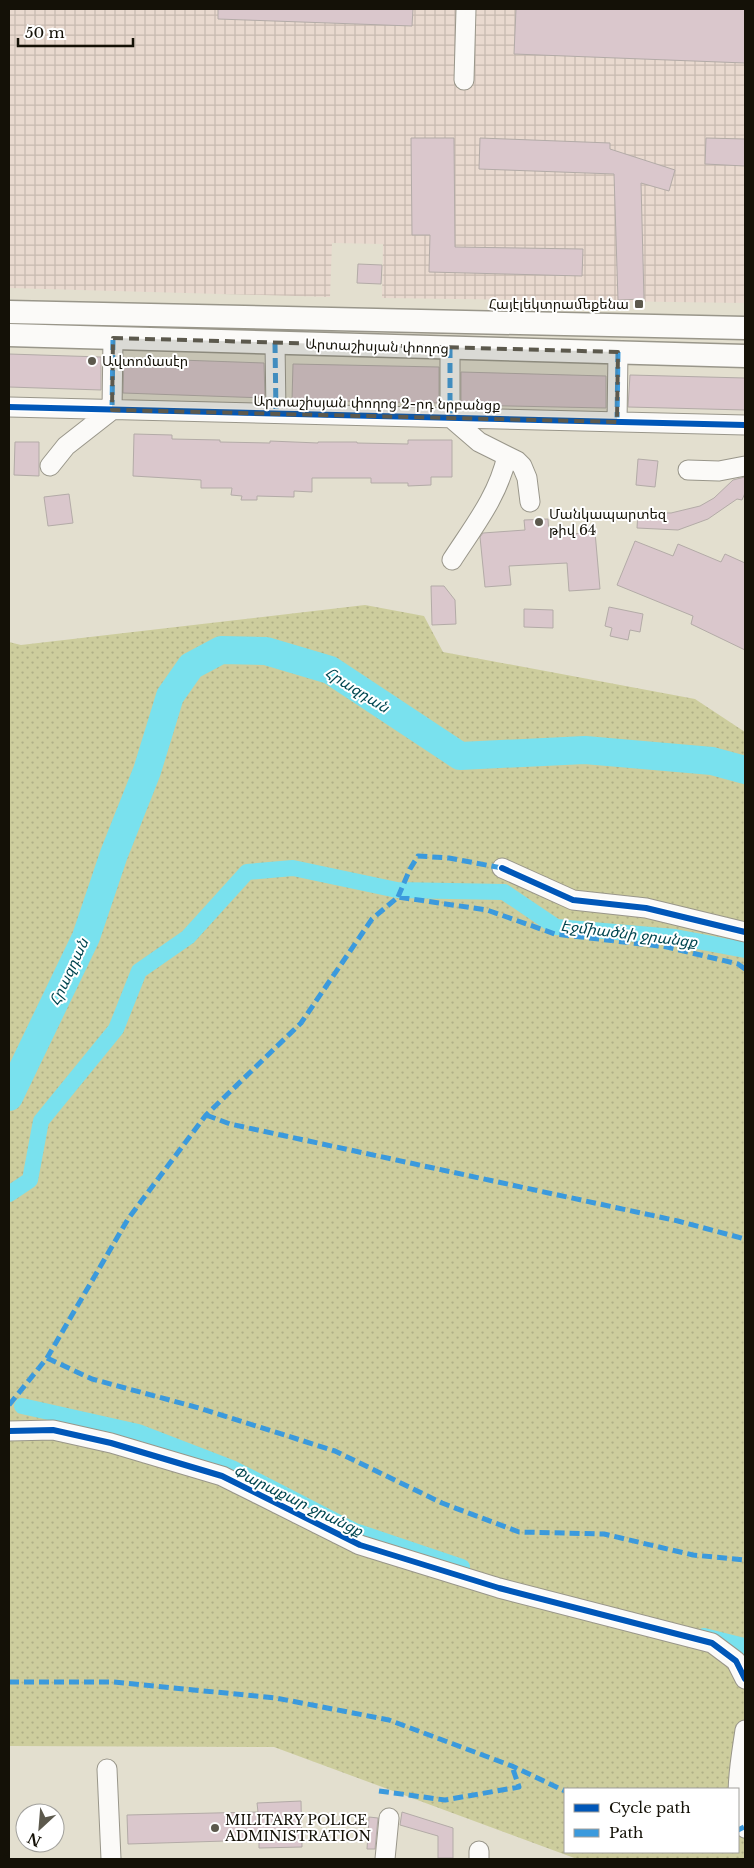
<svg xmlns="http://www.w3.org/2000/svg" width="754" height="1868" font-family="'Libre Baskerville','Noto Sans Armenian',serif">
<defs>
<pattern id="industrial-grid" width="8" height="8" patternUnits="userSpaceOnUse" patternTransform="scale(1.25)"><rect width="8" height="8" fill="#e9d9cf"/><path d="M0 4h8M4 0v8" fill="none" stroke="#c7b9b0"/></pattern>
<pattern id="grass-dots" width="8" height="8" patternUnits="userSpaceOnUse" patternTransform="scale(1.25)"><rect width="8" height="8" fill="#cdcd9d"/><path d="M2 2h.1M6 6h.1" fill="none" stroke="#afaf86" stroke-width="1.8" stroke-linecap="round"/></pattern>
</defs>
<rect width="100%" height="100%" fill="#e3dfcf"/>
<path fill="url(#industrial-grid)" d="M9,9H745V303L382,298L383,244L332,243L330,297L9,288Z"/>
<path fill="url(#grass-dots)" fill-rule="evenodd" d="M365,605L424,616L443,652L695,699L745,732V1859H577L274,1747L9,1746V642L21,645ZM565,1789H738V1852H565Z"/>
<g fill="none" stroke-linecap="round" stroke-linejoin="round">
<path stroke="#79e1ee" stroke-width="16" d="M9,1194L30,1180L41,1121L116,1029L139,971L188,937L247,872L293,868L397,890L504,892L556,927L675,937L745,950
M22,1406L138,1432L234,1469L355,1531L462,1567
M704,1636L744,1646L745,1649"/>
<path stroke="#79e1ee" stroke-width="28" d="M9,1097L86,937L114,854L147,771L170,696L191,666L221,650L266,651L330,670L460,756L585,750L712,761L745,770"/>
</g>
<path fill="#dac7cc" stroke="#b3aba7" d="M218,9H413L412,26L218,19Z
M516,9H745V63L514,54Z
M411,138H454L455,247L583,249L582,276L429,272L430,235H412Z
M480,138L610,143V149L675,170L669,191L641,183L644,299L618,300L614,174L479,169Z
M706,138L745,139V166L705,164Z
M358,264L382,265L381,284L357,283Z
M9,354L101,357V390L9,387Z
M124,358L264,363L265,398L123,393Z
M293,364L439,367V403L292,400Z
M461,372L606,376V408L461,405Z
M630,375L745,378V410L628,407Z
M134,434L172,435V439L220,440V442L270,443V441L318,443V442H357V443L408,444V440H452V477H431V485L408,486V483H371V478H312V492L294,491V497L257,496V500H241L242,496L231,495L232,488H201V480L133,476Z
M15,442H39V476L14,475Z
M638,459L658,461L655,487L636,485Z
M745,477V493L742,500L737,499L708,519L678,530L637,528L638,512L671,513L700,506L714,498L733,480Z
M69,494L73,523L48,526L44,497Z
M548,519L549,536L595,532L600,589L569,591L567,563L509,566L511,585L485,587L480,537L483,533L525,530L524,520Z
M635,541L673,556L678,544L721,562L725,554L745,563V650L691,624L693,616L617,585Z
M431,586H444L455,600L456,624L432,625Z
M609,607L643,614L640,632L630,630L628,640L610,636L612,628L605,626Z
M524,609L553,610V628L524,627Z
M301,1801L302,1847L259,1848V1840L128,1844L127,1815L258,1812L257,1803Z
M402,1812L453,1828V1858H438V1836L400,1825Z
M369,1817L378,1818L375,1849H367Z"/>
<g fill="none" stroke-linecap="round" stroke-linejoin="round">
<defs>
<path id="minor" d="M464,80L466,9
M275,343L276,413
M450,348V417L479,442L517,461L522,466L527,478L530,502
M9,407L745,425
M617,422L618,352
M50,466L66,446L112,410L113,338
M688,470L719,471L745,466
M452,560C474,526 498,496 507,456
M502,868L573,900L646,908L745,932
M9,1431L53,1430L111,1443L222,1476L360,1545L499,1588L712,1643L736,1661L745,1679
M745,1730C741,1759 732,1801 745,1828
M107,1769L111,1859
M385,1859L389,1818
M479,1859V1851"/>
<path id="major" d="M9,312L745,328
M9,335L745,356"/>
</defs>
<use href="#minor" stroke="#99968a" stroke-width="21"/>
<use href="#major" stroke="#99968a" stroke-width="25"/>
<use href="#minor" stroke="#fbfaf8" stroke-width="19"/>
<use href="#major" stroke="#fbfaf8" stroke-width="22"/>
<path stroke="#3b9add" stroke-width="5" stroke-dasharray="10 5" stroke-linecap="butt" d="M275,343L276,413
M450,348V417
M112,410L113,338
M617,422L618,352
M398,897L410,869L418,856L449,858L502,868
M206,1115L230,1124L678,1221L745,1239
M47,1358L92,1379L199,1408L335,1451L442,1503L519,1532L604,1534L693,1555L745,1560
M9,1405L47,1358L128,1219L206,1115L301,1023L372,919L398,897L487,910L555,934L667,947L738,964L745,969
M9,1682H113L276,1698L389,1720L512,1766L565,1791
M379,1791L445,1800L519,1787L512,1766
M738,1830L744,1827"/>
<defs>
<path id="cycleway" d="M9,407L745,425
M502,868L573,900L646,908L745,932
M9,1431L53,1430L111,1443L222,1476L360,1545L499,1588L712,1643L736,1661L745,1679"/>
</defs>
<use href="#cycleway" stroke="#fff" stroke-width="9"/>
<use href="#cycleway" stroke="#0057b8" stroke-width="6"/>
</g>
<path fill="#5c594d" fill-opacity="0.2" stroke="#5c594d" stroke-width="4" stroke-dasharray="10 6" stroke-linejoin="round" d="M113,338L618,352L617,422L112,410Z"/>
<g fill="#5c594d" stroke="#fff" stroke-width="2">
<rect x="634" y="299" width="10" height="10" rx="2.5"/>
<circle cx="92" cy="361" r="5"/>
<circle cx="539" cy="522" r="5"/>
<circle cx="215" cy="1828" r="5"/>
</g>
<g text-anchor="middle" stroke-width="4" stroke-linejoin="round" paint-order="stroke">
<g font-size="14" fill="#141107" stroke="#fff" text-anchor="start">
<text x="629" y="309" text-anchor="end">Հայէլեկտրամեքենա</text>
<text x="102" y="366">Ավտոմասէր</text>
<text x="549" y="519">Մանկապարտեզ<tspan x="549" dy="16">թիվ 64</tspan></text>
<text x="225" y="1825">MILITARY POLICE<tspan x="225" dy="16">ADMINISTRATION</tspan></text>
</g>
<g font-size="14" fill="#141107" stroke="#fff">
<text transform="translate(377 346) rotate(2)" y="5">Արտաշիսյան փողոց</text>
<text transform="translate(377 403) rotate(1)" y="5">Արտաշիսյան փողոց 2-րդ նրբանցք</text>
</g>
<g font-size="15" font-style="italic" fill="#004650" stroke="#fff">
<text transform="translate(357 690) rotate(32)" y="5">Հրազդան</text>
<text transform="translate(629 934) rotate(7)" y="5">Էջմիածնի ջրանցք</text>
<text transform="translate(69 972) rotate(-65)" y="5">Հրազդան</text>
<text transform="translate(298 1501) rotate(26)" y="5">Փարաքար ջրանցք</text>
</g>
</g>
<rect width="754" height="1868" fill="none" stroke="#141107" stroke-width="20"/>
<rect x="564" y="1788" width="175" height="65" fill="#ffffff" stroke="#a1a09c"/>
<rect x="574" y="1804" width="25" height="8" fill="#0057b8" stroke="#a1a09c"/>
<text x="609" y="1813" font-size="15" fill="#141107">Cycle path</text>
<rect x="574" y="1829" width="25" height="8" fill="#3b9add" stroke="#a1a09c"/>
<text x="609" y="1838" font-size="15" fill="#141107">Path</text>
<g transform="translate(40 1828) rotate(206)"><circle r="24" fill="#ffffff" stroke="#a1a09c"/>
<path d="M0-4L9 19L0 12L-9 19Z" fill="#5c594d"/>
<text y="-8" font-size="14" font-weight="bold" text-anchor="middle" fill="#141107">N</text>
</g>
<path d="M18 38v8h115v-8" fill="none" stroke="#141107" stroke-width="2.5"/>
<text x="25" y="38" font-size="15" fill="#141107" stroke="#ffffff" stroke-width="4" paint-order="stroke">50 m</text>
</svg>
